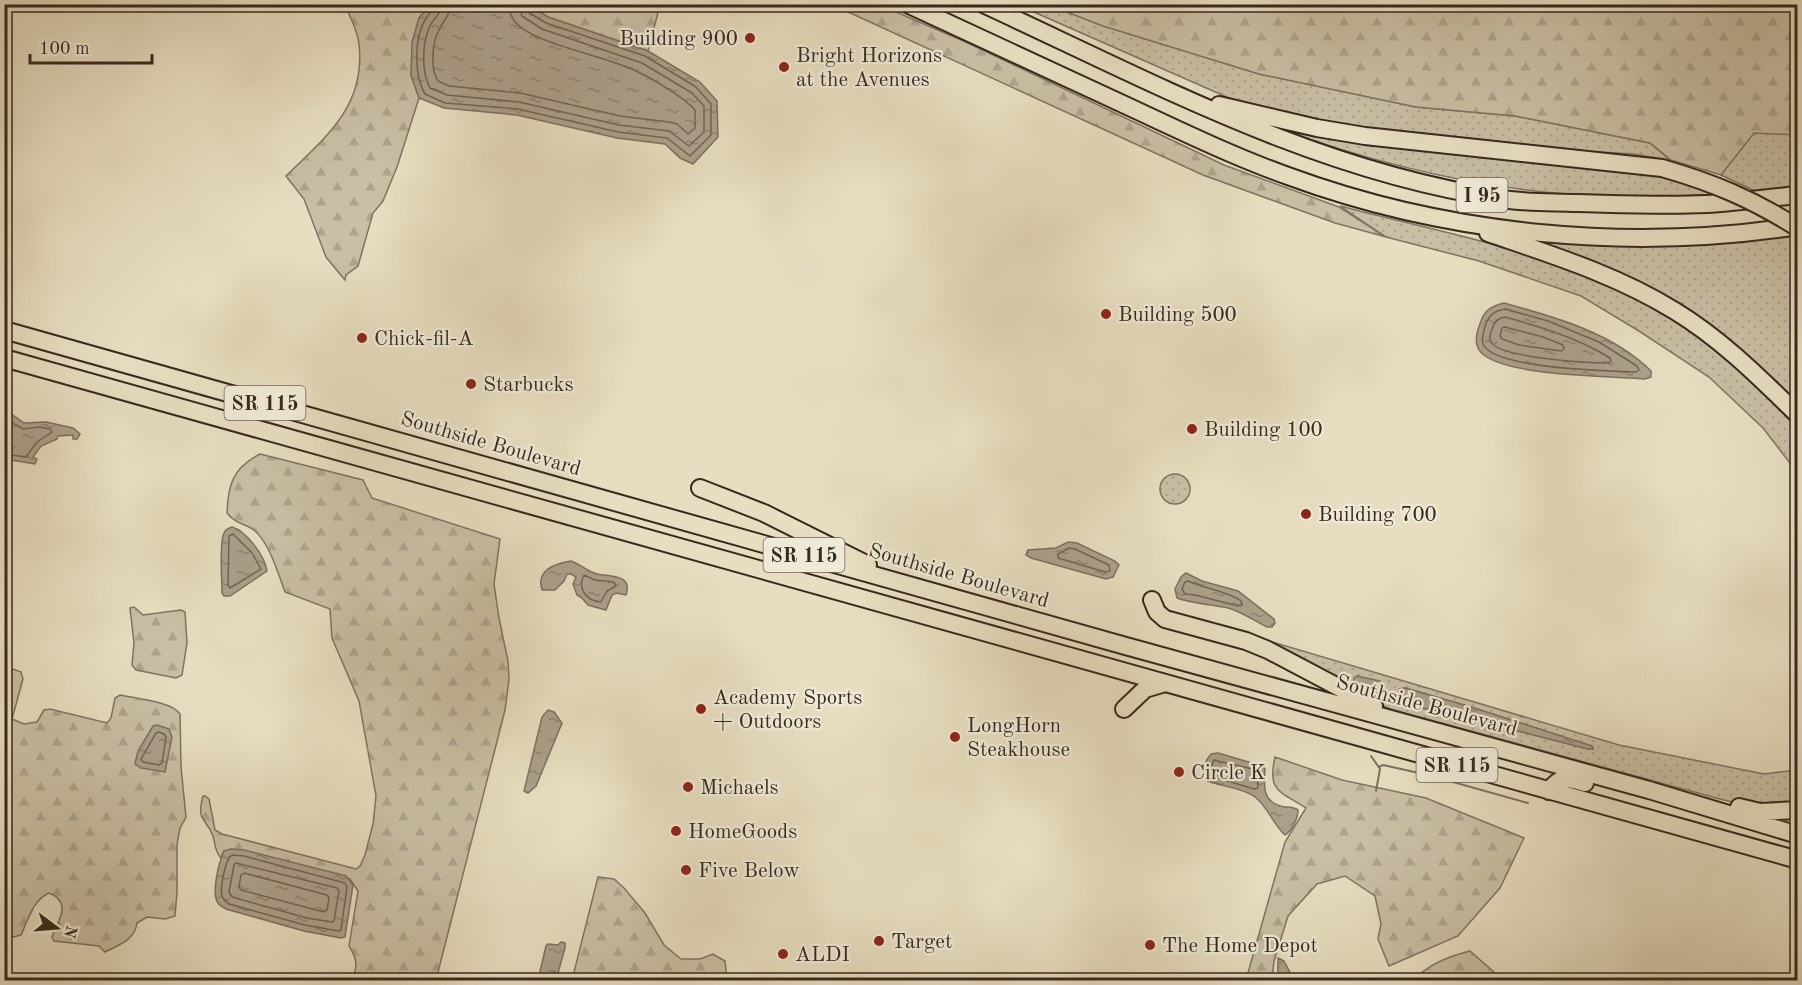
<svg xmlns="http://www.w3.org/2000/svg" width="1802" height="985" font-family="'Old Standard TT',serif">
<defs>
<pattern id="green-dots" width="8" height="8" patternUnits="userSpaceOnUse" patternTransform="scale(1.5)"><rect width="8" height="8" fill="#c9bfa5"/><path d="M2 2h.1M6 6h.1" fill="none" stroke="#ada48e" stroke-width="1.8" stroke-linecap="round"/></pattern>
<pattern id="forest-firs" width="22" height="20" patternUnits="userSpaceOnUse" patternTransform="scale(1.5)"><rect width="22" height="20" fill="#c9bfa5"/><path d="M5 1l3.5 6h-7zM16 11l3.5 6h-7z" fill="#ada48e"/></pattern>
<pattern id="water-ripples" width="26" height="14" patternUnits="userSpaceOnUse" patternTransform="scale(1.5)"><rect width="26" height="14" fill="#aba08a"/><path d="M2 4q2-2 4 0t4 0M15 11q2-2 4 0t4 0" fill="none" stroke="#8c8270"/></pattern>
</defs>
<rect width="100%" height="100%" fill="#e7dec1"/>
<filter id="stains"><feTurbulence type="fractalNoise" baseFrequency=".00333" numOctaves="4"/><feColorMatrix values="0 0 0 0 .2 0 0 0 0 .09 0 0 0 0 .02 0 0 0 .5 -.17"/></filter>
<radialGradient id="worn" r=".72"><stop offset=".6" stop-color="#630" stop-opacity="0"/><stop offset="1" stop-color="#630" stop-opacity=".3"/></radialGradient>
<path fill="url(#green-dots)" stroke="#807462" stroke-width="1.5" fill-rule="evenodd" d="M1018,5H1049L1104,26L1259,74L1416,107L1515,116L1650,143L1670,160L1633,154L1548,149L1378,134L1238,102Z
M1269,123L1350,142L1405,149L1652,175L1721,194C1669,197 1618,198 1566,194C1464,186 1364,160 1268,125Z
M1754,132L1797,135V186L1757,192L1721,175Z
M1340,206C1420,227 1503,243 1580,272C1647,297 1708,338 1758,388C1766,397 1794,421 1797,432C1800,439 1797,467 1797,477L1793,467L1763,428L1709,377L1639,331L1581,296L1479,261L1386,237Z
M1797,236V409L1738,350L1516,238C1611,248 1702,245 1797,236Z
M1160 489a15 15 0 1 1 30 0a15 15 0 1 1-30 0Z
M1202,621L1619,745L1764,774L1797,770V807L1748,806L1716,798L1390,709ZM1405,688L1471,707L1592,746L1593,748L1588,749L1441,711L1414,707L1400,689Z"/>
<path fill="url(#forest-firs)" stroke="#807462" stroke-width="1.5" d="M345,5H430L419,18L411,75L419,98L397,167L383,201L373,213L358,266L346,275L345,280L326,257L304,199L286,176C326,137 366,106 359,44C358,31 350,17 345,5Z
M528,5H660L648,51L548,17Z
M833,5H880L968,43L1224,165L1339,207L1386,237L1335,223L1203,175Z
M1049,5H1797V135L1754,133L1721,175L1671,160L1650,143L1515,116L1416,107L1259,74L1103,26Z
M260,454L363,480L372,498L500,539L494,584L499,618L508,661L509,679L505,710L436,980H352C358,967 357,958 349,946L358,891L350,879L224,851L221,858C214,850 216,845 213,836C206,817 196,822 203,796H205L209,799L215,830L222,834L356,869L360,866L365,855L373,824L376,796L359,701L332,638L330,609L285,592C278,573 268,538 251,528C241,523 234,522 227,513C228,484 233,468 260,454Z
M134,607L143,615L181,610L185,612L187,643L182,675L176,678L136,670L132,665L134,643L130,608Z
M5,666L21,672L23,679L12,719L24,724L37,722L44,710L50,709L107,723L111,718L115,698L120,695C135,698 173,702 180,714L181,767L186,817L180,828L177,844V892L175,916L165,919L147,917L137,923C135,940 119,945 105,952L99,946L54,941L52,937C59,920 72,902 49,893C33,900 28,920 21,935L13,937L5,935Z
M1275,757L1342,780L1426,798L1524,838L1500,888L1458,936L1389,966L1378,939L1381,924L1375,896L1345,876L1317,884L1288,916L1274,961L1272,980H1246L1285,842L1306,808C1280,791 1267,792 1275,757Z
M598,877L614,879L624,888L645,913L664,945L681,959H700L713,954L725,961L727,980H572Z
M1470,951L1503,980H1414C1428,964 1450,956 1470,951Z"/>
<path fill="url(#water-ripples)" stroke="#7d705f" stroke-width="1.5" d="M483,4L488,7L501,5H528L548,17L648,51L700,82L717,101L718,137L693,164L680,158L665,144L617,138L517,115L444,108L419,98L411,75L412,42L419,18L430,5Z
M1504,303C1555,317 1613,333 1651,371V377L1645,379C1614,376 1491,377 1478,348C1474,339 1478,329 1481,321C1485,309 1493,306 1504,303Z
M4,412L11,414L24,423L46,422L73,428L80,434L77,439H73V435L58,436L57,439L41,446L33,457L37,459L35,464L5,459Z
M232,527C246,531 265,556 267,571L230,596H224L222,593C222,580 219,543 224,533C226,529 227,529 232,527Z
M1068,542L1077,543L1115,561L1119,565L1113,577L1106,579L1031,558L1026,555L1028,550L1056,548Z
M571,561C580,564 588,572 597,574C610,577 633,574 626,595L616,593L612,595L606,610L588,605L582,598L577,595L573,584L576,577L571,574H567L564,581L555,590H542C536,570 554,564 571,561Z
M1186,573L1202,581L1238,591L1274,619L1275,623L1272,627H1267C1255,621 1242,612 1228,608C1214,605 1190,603 1177,598L1175,589L1181,577Z
M1357,676L1380,681L1379,689L1375,690L1354,682V678Z
M1405,688L1471,707L1592,746L1593,749H1588L1441,711L1414,707L1399,702L1397,697L1400,689Z
M548,710L554,712L562,723L536,786L528,793L524,791L542,717Z
M157,725L169,729L172,737L165,772L141,768L135,764L138,751L153,726Z
M1218,753L1262,766L1265,769C1264,784 1262,801 1280,806C1287,808 1292,806 1298,810C1298,818 1292,831 1285,835C1273,824 1268,807 1255,797C1244,788 1219,786 1205,780C1202,770 1205,761 1211,754Z
M231,849L244,850L346,876L353,885L345,937L341,938L304,931L226,909C223,907 220,906 218,903C211,893 219,862 224,851Z
M561,942L565,943V948L556,980H538L546,946L548,944L558,945Z
M1278,958L1284,961L1294,980H1278Z"/>
<g fill="none" stroke-linecap="round" stroke-linejoin="round">
<path stroke="#716454" stroke-width="1.5" d="M434,4C433,12 428,14 425,20C414,38 414,76 425,94L445,103L518,109L618,132L667,138L690,156L711,135V104L696,87L645,56L546,23L528,12L526,4
M442,4C441,15 434,17 430,26C422,43 421,71 430,88L447,95L519,102L619,125L669,131L689,146L704,132V106L692,93L642,63L542,29L522,16L518,4
M451,4C450,17 443,20 439,30C432,43 430,68 438,81L449,86L520,93L620,116L669,122L677,124L688,134L695,128V110C685,98 653,79 638,72C608,56 535,45 515,22C511,17 509,11 509,4
M1505,309L1548,321L1599,342L1637,366L1639,370L1636,372C1610,371 1493,369 1483,344C1481,338 1484,332 1485,326C1489,315 1494,311 1505,309Z
M1505,317C1541,327 1578,338 1610,358L1611,361L1609,363C1589,363 1499,358 1491,342C1488,338 1491,333 1492,329C1495,321 1498,318 1505,317Z
M1505,327L1543,337L1563,345L1564,349L1561,351L1519,345L1502,339L1500,336L1502,328Z
M4,418L23,429L39,427L50,429L52,432L37,442L26,457L4,454
M233,534L252,553L261,569L230,588L228,585L229,536Z
M1069,548L1075,549L1109,565L1110,571L1105,572L1058,558V554Z
M584,575L595,580L614,582L616,586L607,591L601,602C586,601 577,588 584,575Z
M1188,581C1203,588 1230,592 1241,601L1242,604L1238,606L1195,595L1185,594L1182,589L1185,582Z
M159,732L164,734L166,737L162,763L159,765L143,762L141,759L156,733Z
M1214,760L1257,770L1258,788L1254,789L1211,776L1209,773Z
M232,855L244,856L345,883L347,887L341,930L338,931L305,925L229,904C225,901 224,901 222,896C220,888 225,859 232,855Z
M236,863L337,888L339,891L334,921L332,922L307,918L232,897L229,892L234,865Z
M244,873L327,895L329,898L327,910L324,912L241,890L239,887L241,875Z"/>
<path stroke="#7d705f" stroke-width="2" d="M1371,756L1380,769L1376,791
M1379,767L1383,765L1428,775L1528,803"/>
<defs>
<path id="highway" d="M907,4C979,38 1052,71 1125,105C1179,130 1232,156 1288,176C1448,235 1629,252 1798,226
M983,4C1152,82 1317,172 1503,199C1527,203 1552,202 1576,203C1620,204 1663,206 1707,204C1737,202 1767,198 1798,195
M1219,105L1317,128L1365,136L1662,168
M1488,233C1552,255 1617,275 1675,311C1721,339 1759,377 1798,415
M4,330L1122,645L1649,790L1798,835
M4,358L1798,860
M700,488L764,513L868,565
M1152,600L1157,612L1165,619L1246,641L1268,650L1374,706
M1124,709L1145,689L1165,683
M1549,791C1561,774 1567,778 1585,783
M1739,807L1760,812L1798,810"/>
</defs>
<use href="#highway" stroke="#37291e" stroke-width="20"/>
<use href="#highway" stroke="#e7dec1" stroke-width="16"/>
<defs>
<path id="highway-bridge" d="M1662,168C1714,183 1752,199 1798,228"/>
</defs>
<use href="#highway-bridge" stroke="#37291e" stroke-width="20" stroke-linecap="butt"/>
<use href="#highway-bridge" stroke="#e7dec1" stroke-width="16"/>
</g>
<g fill="#8f2418" stroke="#efead7" stroke-width="2">
<circle cx="750" cy="38" r="6"/>
<circle cx="784" cy="67" r="6"/>
<circle cx="1106" cy="314" r="6"/>
<circle cx="362" cy="338" r="6"/>
<circle cx="471" cy="384" r="6"/>
<circle cx="1192" cy="429" r="6"/>
<circle cx="1306" cy="514" r="6"/>
<circle cx="701" cy="709" r="6"/>
<circle cx="955" cy="737" r="6"/>
<circle cx="1179" cy="772" r="6"/>
<circle cx="688" cy="787" r="6"/>
<circle cx="676" cy="831" r="6"/>
<circle cx="686" cy="870" r="6"/>
<circle cx="879" cy="941" r="6"/>
<circle cx="1150" cy="945" r="6"/>
<circle cx="783" cy="954" r="6"/>
</g>
<g text-anchor="middle" stroke-width="4.5" stroke-linejoin="round" paint-order="stroke">
<g fill="#efead7" stroke="#6e6356" stroke-width="1.5">
<rect x="1456.5" y="178" width="51" height="34" rx="4.5"/>
<rect x="224.5" y="386" width="81" height="34" rx="4.5"/>
<rect x="763.5" y="538" width="81" height="34" rx="4.5"/>
<rect x="1416.5" y="748" width="81" height="34" rx="4.5"/>
</g>
<g font-size="20" font-weight="bold" fill="#37291e">
<text x="1482" y="202">I 95</text>
<text x="265" y="410">SR 115</text>
<text x="804" y="562">SR 115</text>
<text x="1457" y="772">SR 115</text>
</g>
<g font-size="21" fill="#37291e" stroke="#efead7" text-anchor="start">
<text x="738" y="45" text-anchor="end">Building 900</text>
<text x="796" y="62">Bright Horizons<tspan x="796" dy="24">at the Avenues</tspan></text>
<text x="1118" y="321">Building 500</text>
<text x="374" y="345">Chick-fil-A</text>
<text x="483" y="391">Starbucks</text>
<text x="1204" y="436">Building 100</text>
<text x="1318" y="521">Building 700</text>
<text x="713" y="704">Academy Sports<tspan x="713" dy="24">+ Outdoors</tspan></text>
<text x="967" y="732">LongHorn<tspan x="967" dy="24">Steakhouse</tspan></text>
<text x="1191" y="779">Circle K</text>
<text x="700" y="794">Michaels</text>
<text x="688" y="838">HomeGoods</text>
<text x="698" y="877">Five Below</text>
<text x="891" y="948">Target</text>
<text x="1162" y="952">The Home Depot</text>
<text x="795" y="961">ALDI</text>
</g>
<g font-size="21" fill="#37291e" stroke="#efead7">
<text transform="translate(491 443) rotate(16)" y="7">Southside Boulevard</text>
<text transform="translate(959 575) rotate(16)" y="7">Southside Boulevard</text>
<text transform="translate(1427 705) rotate(15)" y="7">Southside Boulevard</text>
</g>
</g>
<rect width="1802" height="985" fill="none" stroke="#e7dec1" stroke-width="24"/>
<rect x="6" y="6" width="1790" height="973" fill="none" stroke="#37291e" stroke-width="3"/>
<rect x="12" y="12" width="1778" height="961" fill="none" stroke="#37291e" stroke-width="1.5"/>
<g transform="translate(57 928) rotate(106)" stroke="#efead7" stroke-width="4.5" paint-order="stroke">
<path d="M0-4.5L10 22L0 15L-10 22Z" fill="#37291e"/>
<text y="-9" font-size="16" font-weight="bold" text-anchor="middle" fill="#37291e">N</text>
</g>
<path d="M30 54v9h122v-9" fill="none" stroke="#37291e" stroke-width="3"/>
<text x="39" y="54" font-size="18" fill="#37291e" stroke="#efead7" stroke-width="4.5" paint-order="stroke">100 m</text>
<rect width="100%" height="100%" filter="url(#stains)"/>
<rect width="100%" height="100%" fill="url(#worn)"/>
</svg>
